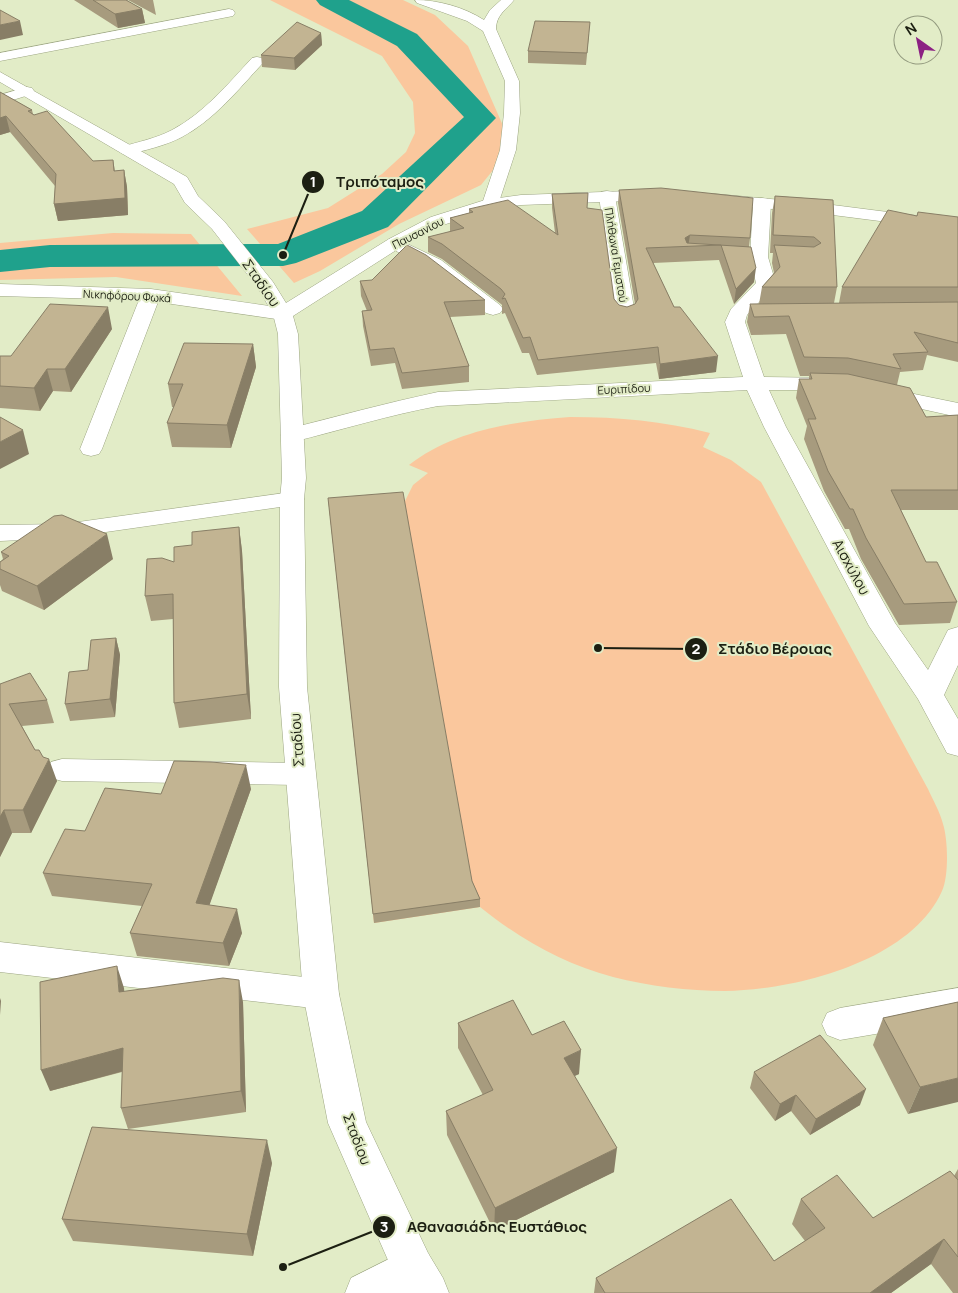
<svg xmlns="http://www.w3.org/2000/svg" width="958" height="1293" font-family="Manrope,sans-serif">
<rect width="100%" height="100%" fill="#e2ecc7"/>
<path fill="#fac79d" d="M270,0H403L435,15L468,46L504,128L507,153L481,185L399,224L320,271L294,283L247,229L328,208L382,174L406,152L415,133L413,102L382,56Z
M113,233L191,234L242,296L116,277L0,280V243Z
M570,417C620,417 662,421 710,433L703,447L731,460L761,482L928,789C933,800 940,812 943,824C948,839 949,876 942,891C911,961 796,990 725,991C688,991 649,986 613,977C563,964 520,939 480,907L374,923L329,507L405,501L413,485L428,473L409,465C453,430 516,421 570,417Z"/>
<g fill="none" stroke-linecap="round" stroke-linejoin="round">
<path fill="#1fa18c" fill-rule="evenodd" d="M316,0H349L417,34L496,118L388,227L296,263L283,266L50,267L0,272V250L50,245L278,244L362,211L464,117L397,46L320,5Z"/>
<defs>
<path id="minor" d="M415,0C438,0 464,7 484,20L490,10L501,0H514C506,10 496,15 496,29L519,81L520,113L516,150L497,208L491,209L485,208L482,204L500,150L504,113L505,81L483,31L467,21L417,3Z
M229,9L233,10L235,13L233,16L0,61V53Z
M257,57L262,58L264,61L262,64C238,90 214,120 182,137C165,146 145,150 127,155L121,153L119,150L121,147C138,142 157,138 172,130C204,113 228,84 252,58Z
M607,191L613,192L615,196L635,314L632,318L625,320L618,318L615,314L599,196L601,192Z
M762,198L768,199L771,203L768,257L776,284L747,315L745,322L764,377L835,378L843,379L846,384L843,389L835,390H769L786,427L895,623L928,670L948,630L958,627V665L944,695L958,719V756L947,753L918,699L869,626L764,427L747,390L438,406C389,415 341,430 292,442L284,440L281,435L284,430C335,417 386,403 438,392L743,377L725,322L731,309L756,283L750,257L753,203L756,199Z
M395,238L441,260L500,305L503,309L500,313L493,315L486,313L427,268L389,247L386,243L389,239Z
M0,284L151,289L283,308L290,310L293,314L290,318L283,320L158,302L102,449L99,454L91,456L83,454L80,449L139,300L0,296Z
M880,387L958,403V417L872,398L869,393L872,388Z
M292,492L301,494L304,499L301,504L64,538L0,541V525L64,524Z
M62,759L300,763L311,766L315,774L311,782L300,785L62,781L51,778L47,770L51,762Z
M0,942L321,979L334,983L339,994L334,1005L321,1009L0,972Z
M958,988V1020L840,1040L827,1035L822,1024L827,1013L840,1008Z
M413,1247L428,1253L434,1268L428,1283L409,1293H345L351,1278Z"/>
<path id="tertiary" d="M27,87L32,88L34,91L32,94L0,104V95Z"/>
<path id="secondary" d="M0,72L187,177L198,196L224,221L273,282L286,303L389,239L431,217L485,200L521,195L657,190L663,191L665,195L663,199L657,200L521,205L493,209L443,225L401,247L293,316L298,334L306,478L304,499L307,687L339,994L366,1122L428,1253L443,1278L449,1293H404L398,1283L328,1123L303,994L279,687L280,499L282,478L278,334L273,314L258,288L212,229L185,203L174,184L0,82Z
M715,194L825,204L958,221V231L825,214L709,203L706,199L709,195Z"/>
</defs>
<use href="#minor" stroke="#9ca582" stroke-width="1"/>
<use href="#tertiary" stroke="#9ca582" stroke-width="1"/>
<use href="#secondary" stroke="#9ca582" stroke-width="1"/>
<use href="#minor" fill="#fff" fill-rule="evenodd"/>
<use href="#tertiary" fill="#fff" fill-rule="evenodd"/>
<use href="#secondary" fill="#fff" fill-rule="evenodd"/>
</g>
<path fill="#a79b7e" d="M74,0H153L156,15L128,0L127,1L142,9L145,23L118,28Z
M321,33L322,45L295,70L262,67L261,55Z
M589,34L586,65L528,63V51Z
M0,92L32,110L33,114L93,161L113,160L115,171L124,170L127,187L128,215L58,221L54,204L55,186L10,132L0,135Z
M619,190L750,238L749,247L754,282L734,304L719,260L653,263L674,307L716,372L659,379L656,363L537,375L529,353H522L505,313L502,314V305L501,304L442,259L428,252V237L450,232V218L469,213V209L555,233L552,208V194L587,208L614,299L619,305L627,307L635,304L618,203Z
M775,196L833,200L837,287L834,303H839L842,287L917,216L958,217V362L927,355L923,370L900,372L897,385L926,417L958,415V510H901L926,562L957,602L950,623L899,625L861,559L849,529H845L824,491L804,439L807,426L796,398L799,379H809V376H800L786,334L751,335L747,322L750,304H759L762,287L774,273L772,263L773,253H770L772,213Z
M360,281L485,300V315L450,317L469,366V382L402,389L395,363L371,366L363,326L362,311H367L361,296Z
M112,329L71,392L53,391L40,411L0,408V356H11Z
M253,344L256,367L231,448L172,447L167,423L174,407H172L168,384Z
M328,498L472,881L480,899V907L374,923Z
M239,527L242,551L251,719L179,728L174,703L173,619L151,621L145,596L174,562L192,545Z
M1,552L113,559L44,610L2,591L0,585V562L3,559Z
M116,638L120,655L115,717L70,721L65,704L88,670Z
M0,684L47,700L54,723L22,726L35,750L57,781L31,833H12L0,857Z
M251,789L209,905L242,933L229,966L137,956L130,933L142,906L52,896L43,873L85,831L161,794Z
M124,988V992L243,1002L246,1112L128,1129L121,1108L122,1072L50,1091Z
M958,1002L908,1114L873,1045L883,1018Z
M458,1023L532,1035L579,1074L574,1076L614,1172L494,1231L447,1135L446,1111L483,1095L458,1048Z
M754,1072L860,1105L810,1135L791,1111L775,1121L750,1088Z
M272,1163L253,1256L73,1241L62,1219Z
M958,1169V1293H953L931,1264L891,1293H594L596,1278L774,1261L805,1241L792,1224L801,1199L873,1218L954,1176Z"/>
<path fill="#887e66" d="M142,9L145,23L118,28L115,14Z
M20,21L23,35L0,40V25Z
M321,33L322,45L295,70L294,58Z
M6,116L10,132L0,135V118Z
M124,170L127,187L128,215L58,221L54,204Z
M690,235L688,247H684L685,238Z
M756,268L754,282L734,304L736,289Z
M108,307L112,329L71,392L65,369Z
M253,344L256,367L231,448L227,425Z
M718,356L716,372L659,379L660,364Z
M47,369L53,391L40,411L34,388Z
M23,430L29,454L0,469V442Z
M239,527L242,551L251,719L247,694Z
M107,534L113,559L44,610L37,586Z
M116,638L120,655L115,717L110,699Z
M49,759L57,781L31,833L23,810Z
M246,765L251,789L202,926L196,903Z
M4,810L12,833L0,857V817Z
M237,909L242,933L229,966L223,943Z
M117,966L124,988L126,1014L119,992Z
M239,980L243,1002L246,1112L241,1091Z
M0,998L1,1001L0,1015Z
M123,1048L131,1069L50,1091L41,1070Z
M581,1050L579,1074L562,1082L564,1058Z
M958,1078V1102L908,1114L920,1087Z
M866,1089L860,1105L810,1135L816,1119Z
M796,1095L791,1111L775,1121L780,1104Z
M267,1140L272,1163L253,1256L247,1234Z
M617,1148L614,1172L494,1231L495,1208Z
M944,1239L931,1264L891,1293H870Z"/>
<path fill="#c2b492" stroke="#887e66" d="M93,0H126L142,9L115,14Z
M0,10L20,21L0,25Z
M535,21L590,22L587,53L528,51Z
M297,22L321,33L294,58L261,55Z
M0,92L32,110L28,111L34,115L47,111L93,161L113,160L114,171L124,170L125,198L54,204L56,174L6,116L0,118Z
M661,188L753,198L750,238L690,235L685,238L687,243L751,247L756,268L736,289L721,245L646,248L674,307H680L718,356L660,364L658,347L538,360L530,337L523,338L505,298L502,299L505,294L501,289L442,244L428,237L464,228L450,218L473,212L469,209L508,200L558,235L552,194L588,193L587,208L602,210L614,299L619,305L627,307L635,304L638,299L619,190Z
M775,196L833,200L837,287H762L780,267L774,245L814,247L821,243L814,237L773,235Z
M888,210L917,216L918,212L958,217V287H842Z
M407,245L426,255L485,300L444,302L469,366L402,373L394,348L370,350L362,311L372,310L360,281L372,280Z
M958,302V343L914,332L928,352L893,354L901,369L848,358L804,357L789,316L754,317L750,304Z
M50,304L108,307L65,369H47L34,388L0,386V356H11Z
M184,343L253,344L227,425L167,423L183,384H168Z
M810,373L848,374L910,388L926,417L958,415V490H891L926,562H937L957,602L904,604L866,538L853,509H850L828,471L808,419H816L799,379H812Z
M0,417L23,430L0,442Z
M403,492L472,881L480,899L373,914L328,498Z
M62,515L107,534L37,586L0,569V562L9,556L1,552L54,516Z
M239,527L247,694L174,703L173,594L145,596L147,559L162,558L174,562V547L192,545V532Z
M116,638L110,699L65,704L69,672L88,670L91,640Z
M30,673L47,700L9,704L35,750H39L43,757L49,759L23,810H4L0,817V684Z
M174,761L211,762L246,765L196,903L237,909L223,943L130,933L152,884L43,873L65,829L85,831L105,788L161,794Z
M117,966L119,992L223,978L239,980L241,1091L121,1108L123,1048L41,1070L40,982Z
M513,1000L532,1035L564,1021L581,1050L564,1058L617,1148L495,1208L446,1111L493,1090L458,1023Z
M958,1002V1078L920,1087L883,1018Z
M820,1035L866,1089L816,1119L796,1095L780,1104L754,1072Z
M92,1127L267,1140L247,1234L62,1219Z
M950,1171L958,1180V1257L944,1239L870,1293H605L596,1278L731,1199L774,1261L825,1228L801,1199L837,1175L873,1218Z"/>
<g text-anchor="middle" stroke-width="4" stroke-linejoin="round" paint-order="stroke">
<g font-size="11" fill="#1c1f12" stroke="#e2ecc7">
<text transform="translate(418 233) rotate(-27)" y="4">Παυσανίου</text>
<text transform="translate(616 255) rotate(81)" y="4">Πλήθωνα Γεμιστού</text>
<text transform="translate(127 296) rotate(3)" y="4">Νικηφόρου Φωκά</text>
<text transform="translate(624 389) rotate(-3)" y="4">Ευριπίδου</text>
</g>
<g font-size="14" fill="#1c1f12" stroke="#e2ecc7">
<text transform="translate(261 283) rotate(55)" y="5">Σταδίου</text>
<text transform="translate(851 567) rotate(61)" y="5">Αισχύλου</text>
<text transform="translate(297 740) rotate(-94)" y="5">Σταδίου</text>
<text transform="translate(357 1139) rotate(69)" y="5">Σταδίου</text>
</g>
</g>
<path fill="none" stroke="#1c1f12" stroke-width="2" d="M283 255L313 182M598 648L696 649M283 1267L384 1227"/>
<g fill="#1c1f12" stroke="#e2ecc7" stroke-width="2">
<circle cx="283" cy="255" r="5"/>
<circle cx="598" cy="648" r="5"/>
<circle cx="283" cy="1267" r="5"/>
<circle cx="313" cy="182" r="12"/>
<circle cx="696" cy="649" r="12"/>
<circle cx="384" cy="1227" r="12"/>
</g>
<g font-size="15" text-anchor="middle" font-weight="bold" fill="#fff">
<text x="313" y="187">1</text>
<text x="696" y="654">2</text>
<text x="384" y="1232">3</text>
</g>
<g font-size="15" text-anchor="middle" font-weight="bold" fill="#1c1f12" stroke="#e2ecc7" stroke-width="4" stroke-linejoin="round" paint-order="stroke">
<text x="380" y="187">Τριπόταμος</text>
<text x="775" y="654">Στάδιο Βέροιας</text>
<text x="497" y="1232">Αθανασιάδης Ευστάθιος</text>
</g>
<g transform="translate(918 40) rotate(327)"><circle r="24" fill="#e2ecc7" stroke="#939a7f"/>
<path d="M0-4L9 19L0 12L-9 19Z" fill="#8c2083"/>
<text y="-8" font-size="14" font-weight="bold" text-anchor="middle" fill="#1c1f12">N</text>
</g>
</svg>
